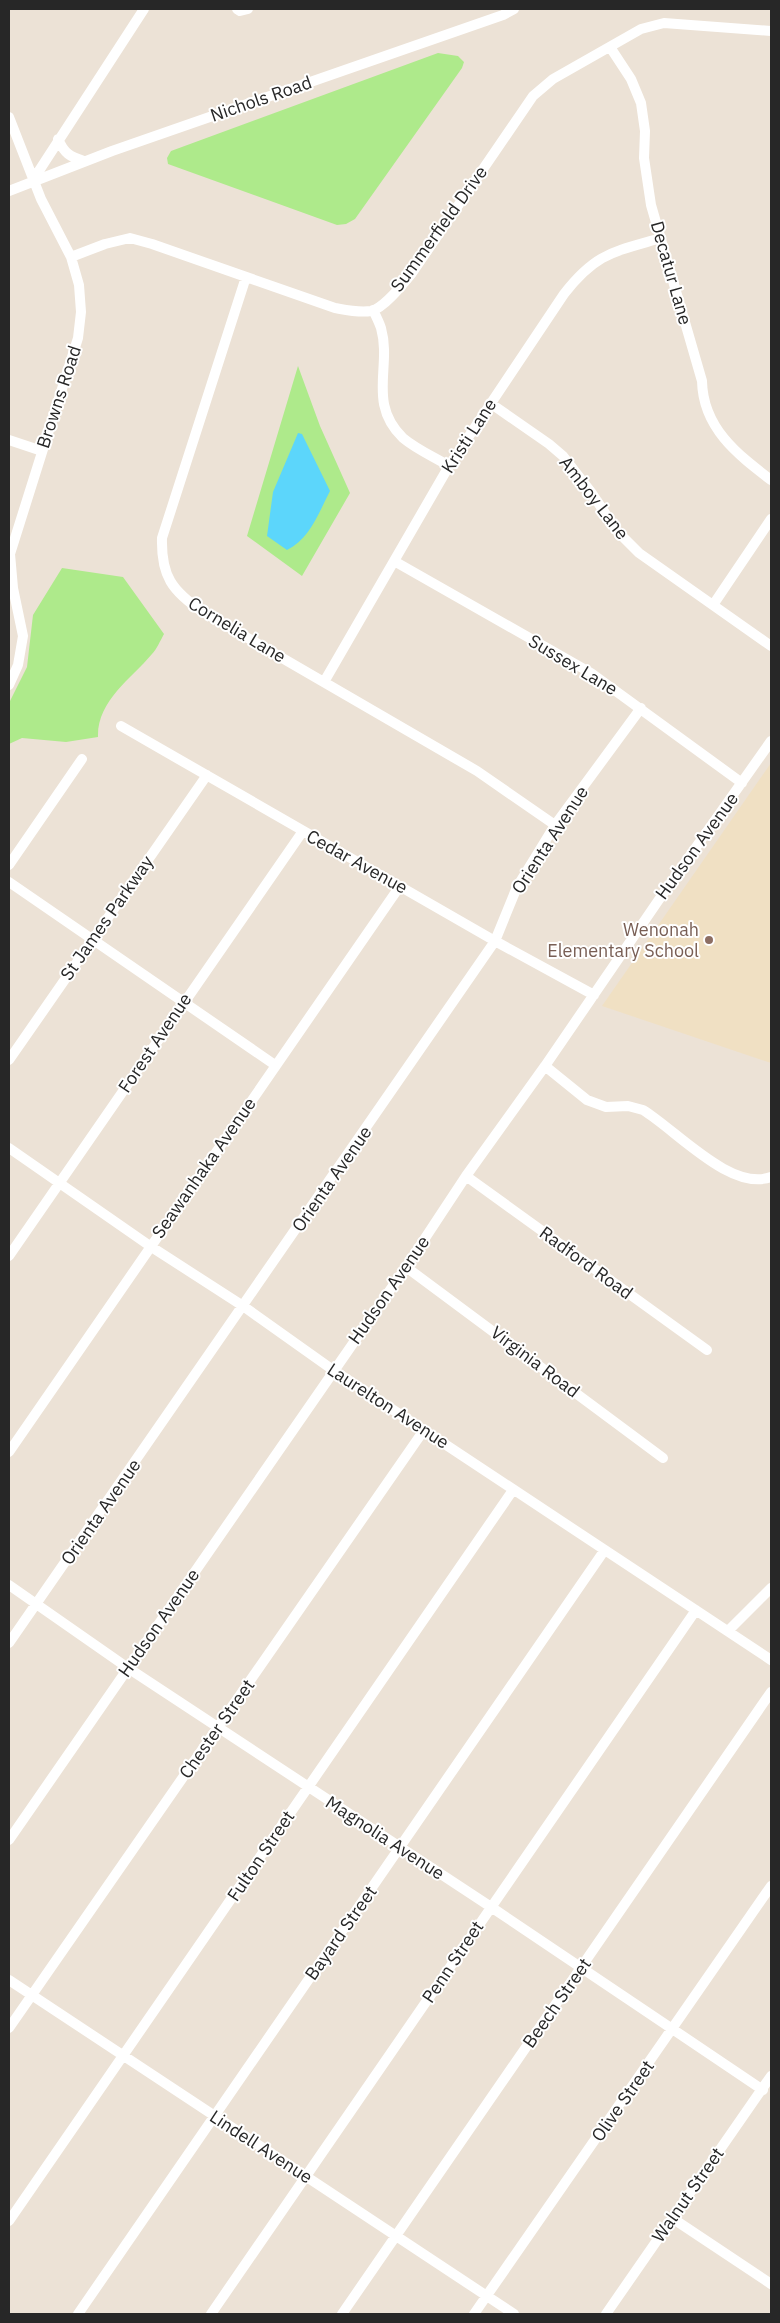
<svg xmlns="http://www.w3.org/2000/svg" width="780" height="2323" font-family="'IBM Plex Sans',sans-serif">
<rect width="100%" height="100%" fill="#ece2d6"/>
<path fill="#f0e0c3" d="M771,763V1063L602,1006Z"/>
<path fill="#aeea8b" d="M438,53L458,56L464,62L462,68L355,219L346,224L337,225L168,164L167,158L171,151Z
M298,366L320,426L350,493L302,576L247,536Z
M62,568L123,577L164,634C160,641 157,649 152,654C131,679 97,701 98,737L66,742L22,738L9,744V703L27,667L33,615Z"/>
<path fill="#5cd6fb" d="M298,433L302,434L330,491C319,512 310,539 287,550L267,536L273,492Z"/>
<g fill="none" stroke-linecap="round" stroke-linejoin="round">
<path stroke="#fff" stroke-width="10" d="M237,9L240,11L248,9
M610,47L631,79L641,103L645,131L644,158L651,205L702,381C703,428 737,454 771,480
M9,117L41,199L71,257L79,285L81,312L78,338L10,554L13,588L23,636L18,665L9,685
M58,139C64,153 70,157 84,161
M33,180L144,9
M9,191L112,151L503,15L514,9
M71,257L105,244L130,238L152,244L335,308C346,310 359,313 371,311C384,308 403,284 412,273L533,96L553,79L641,29L664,23L771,31
M246,277L162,538C161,576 172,591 203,612L477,771L555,825
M373,310C376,316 379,322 381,328C392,367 367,403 403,438C416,449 434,457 449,466
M490,403L549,444L563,456L591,492L617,531L639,553L771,646
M9,440L42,451
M394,561L591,673L742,783
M713,605L771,519
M324,682L449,466L564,294C596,253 613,252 661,238
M121,726L495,941L594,995
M9,865L82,759
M9,882L275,1065
M9,1060L207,775
M545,1066L587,1100L606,1107L628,1106L643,1110C676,1130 731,1192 771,1177
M9,1148L150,1246L243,1306L333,1370L771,1660
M466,1176L707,1350
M9,1256L303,831
M406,1267L663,1458
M9,1452L400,886
M9,1585L128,1668L491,1907L763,2090
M728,1631L771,1588
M9,1643L495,941L517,887L555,825L641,708
M9,1840L406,1267L466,1176L545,1066L658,901L771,741
M9,1980L514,2314
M9,2028L424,1430
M672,2218L771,2284
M9,2221L513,1490
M78,2314L604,1551
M211,2314L696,1610
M342,2314L771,1692
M474,2314L771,1886
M606,2314L771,2076"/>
</g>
<circle fill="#8d6e63" stroke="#fff" stroke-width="2" cx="709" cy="940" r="5"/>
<g text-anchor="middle" stroke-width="4" stroke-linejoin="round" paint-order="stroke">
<g font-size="18" fill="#272727" stroke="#fff">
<text transform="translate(261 99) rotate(-19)" y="6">Nichols Road</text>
<text transform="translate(439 229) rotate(-54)" y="6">Summerfield Drive</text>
<text transform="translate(671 273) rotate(74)" y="6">Decatur Lane</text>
<text transform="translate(59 397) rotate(-72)" y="6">Browns Road</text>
<text transform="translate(469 436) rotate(-57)" y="6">Kristi Lane</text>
<text transform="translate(594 498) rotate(52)" y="6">Amboy Lane</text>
<text transform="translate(237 630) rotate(31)" y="6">Cornelia Lane</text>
<text transform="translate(573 665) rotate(31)" y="6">Sussex Lane</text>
<text transform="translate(550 840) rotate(-57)" y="6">Orienta Avenue</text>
<text transform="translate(697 846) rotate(-54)" y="6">Hudson Avenue</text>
<text transform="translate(357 862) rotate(29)" y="6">Cedar Avenue</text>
<text transform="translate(107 918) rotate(-55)" y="6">St James Parkway</text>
<text transform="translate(155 1043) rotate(-56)" y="6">Forest Avenue</text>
<text transform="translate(204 1168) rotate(-55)" y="6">Seawanhaka Avenue</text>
<text transform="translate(332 1179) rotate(-55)" y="6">Orienta Avenue</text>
<text transform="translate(586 1263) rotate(36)" y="6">Radford Road</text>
<text transform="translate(389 1290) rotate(-55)" y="6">Hudson Avenue</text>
<text transform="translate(535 1362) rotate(37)" y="6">Virginia Road</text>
<text transform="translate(388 1406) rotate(33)" y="6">Laurelton Avenue</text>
<text transform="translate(101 1512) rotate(-55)" y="6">Orienta Avenue</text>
<text transform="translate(159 1623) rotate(-55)" y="6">Hudson Avenue</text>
<text transform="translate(217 1729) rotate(-55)" y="6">Chester Street</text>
<text transform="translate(385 1838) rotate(33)" y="6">Magnolia Avenue</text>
<text transform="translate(261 1856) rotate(-56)" y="6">Fulton Street</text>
<text transform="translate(341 1933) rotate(-55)" y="6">Bayard Street</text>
<text transform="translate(453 1962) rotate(-56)" y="6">Penn Street</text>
<text transform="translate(557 2003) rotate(-55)" y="6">Beech Street</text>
<text transform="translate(623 2101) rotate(-55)" y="6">Olive Street</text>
<text transform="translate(261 2147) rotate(33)" y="6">Lindell Avenue</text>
<text transform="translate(688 2195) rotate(-55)" y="6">Walnut Street</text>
</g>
<g font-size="18" fill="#785e54" stroke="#fff" text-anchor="end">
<text x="699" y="936">Wenonah<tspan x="699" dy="21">Elementary School</tspan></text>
</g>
</g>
<rect width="780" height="2323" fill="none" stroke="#272727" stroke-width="20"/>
</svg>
